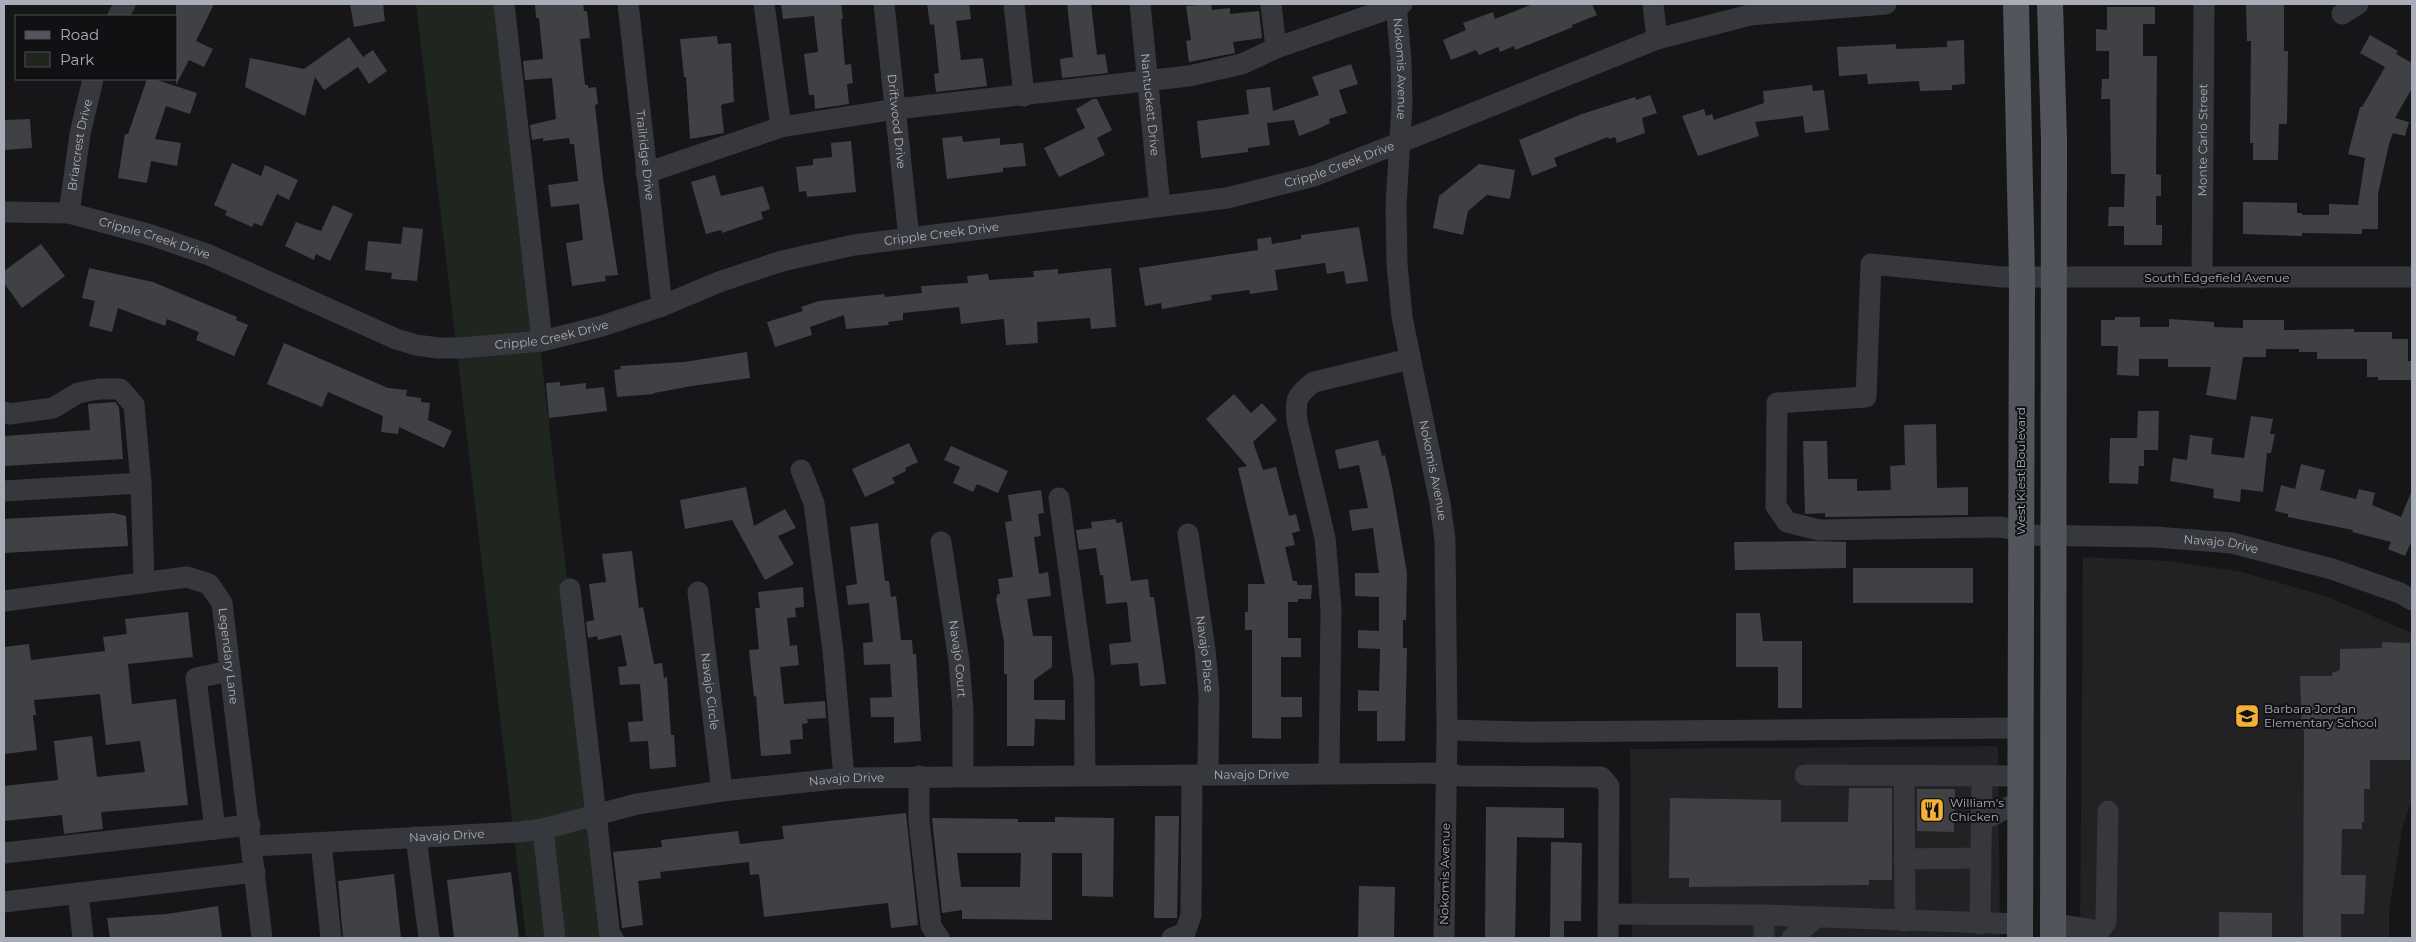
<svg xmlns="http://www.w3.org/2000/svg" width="2416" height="942" font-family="Montserrat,sans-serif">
<rect width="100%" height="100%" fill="#161618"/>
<path fill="#222225" d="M2083,557L2169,561L2242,572L2328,597L2412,633V799L2402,829L2389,911V938H2080Z
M1998,746L2000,938H1632L1630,749Z"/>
<path fill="#1e261f" d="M416,4H500L609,938H526Z"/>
<path fill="#404145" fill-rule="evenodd" d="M176,4H214L196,41L213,49L204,67L189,60L176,85Z
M350,4H383L385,21L354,27Z
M535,4H583L584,11H587L590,38L580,39L585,85H588V88L596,87L598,104L595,105L603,178L618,275L605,276L606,281L572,286L566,243L583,240L579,204L551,207L548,185L578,181L574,144H570L569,138L543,141V138L532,140L530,125L556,119L552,78L525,80L523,61L543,59L539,18H536Z
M781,4H841L843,19H841L845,65L851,64L853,83L847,84L849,104L815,109L814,95H809L804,54L818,52L814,16L783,19Z
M927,4H969L971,19L956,21L961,60L983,58L987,86L936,92L934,74L939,73L934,24L930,25Z
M1067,4H1091L1097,55L1105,54L1108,73L1062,78L1060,59L1073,57Z
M1211,4L1212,10L1230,8V14L1259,11L1262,38L1233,42L1235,53L1189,62L1186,41L1191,40L1186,6Z
M1533,4H1592L1597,15L1572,25L1573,27L1515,50L1514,46L1500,52L1498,47L1479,55L1476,50L1451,60L1443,40L1466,30L1463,23L1493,12L1495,19Z
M2246,4H2284V51H2288L2287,124H2279L2278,160H2253V143H2250L2251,41H2247Z
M2107,7H2155V24H2143V56H2157L2156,174L2161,175V196H2156V225H2162V245H2124V226H2108L2109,207H2124L2125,174H2111L2110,99H2101L2102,79H2109V51H2096V29L2107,30Z
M2370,35L2398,51L2396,54L2412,63V88L2395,118L2409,122L2405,136L2393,133L2389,144L2378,194V229H2362V234L2302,233V236L2243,234V202L2297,203V213H2302V215H2329V204L2358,205L2365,158L2348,154L2360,107H2362L2385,67L2360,53Z
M717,36L718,44L731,43L734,102L723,104L721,106L724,133L690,139L686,77H684L680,39Z
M349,37L363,57L373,50L387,71L369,84L358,67L324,90L315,77L305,116L245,87L250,58L304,69Z
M1964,40L1965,84L1952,85V90L1920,91L1919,81L1868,84L1867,74L1839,76L1837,47L1896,44V49L1947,47V41Z
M1351,64L1358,84L1339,90L1347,113L1329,119L1330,123L1320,128L1299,136L1294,120L1267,123L1270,145L1248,148V152L1201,158L1197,121L1249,114L1246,90L1270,87L1273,111L1319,95L1312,77Z
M147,79H154L197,93L190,114L166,106L155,139L181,143L177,166L151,161L147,183L118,178L125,134H128Z
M1812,85L1813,91L1824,90L1829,130L1805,133L1803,116L1755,122L1759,136L1698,156L1682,116L1704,109L1706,116L1712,114L1714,120L1764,103L1763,91Z
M1650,95L1657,113L1642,118L1645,133L1617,143L1615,137L1609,139L1608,137L1554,158L1557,166L1532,176L1519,140L1582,114L1635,97L1636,100Z
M1093,99H1097L1112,130L1097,138L1105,155L1059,177L1044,148L1085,128L1076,109Z
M30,119L32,148L4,150V120Z
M962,136L963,142L1000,138V145L1023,143L1026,166L1003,168V172L947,179L942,138Z
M851,141L856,192L807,197L806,191L799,192L796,167L813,165V159L832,157L831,143Z
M232,163L261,176L265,165L298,180L289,200L277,194L262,226L254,223L252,227L225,215L227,211L214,205Z
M1479,164L1515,170L1510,199L1487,195L1468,211L1463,235L1433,228L1439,196Z
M715,175L721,196L763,186L770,209L761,212L763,219L722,233L721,230L706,234L691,182Z
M333,205L353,214L330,261L316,254L314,260L285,246L296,222L321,231Z
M403,227L423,229L417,281L391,279L392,273L365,270L368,241L401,244Z
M1359,227L1368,281L1346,284L1344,271L1327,274L1325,263L1275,270L1278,290L1250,294L1249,290L1211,295L1212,300L1162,309L1161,303L1145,306L1139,268L1258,250L1257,239L1271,237L1272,244L1301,239V235Z
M41,244L65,276L22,308L4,283V271Z
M89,268L153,282L237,317L236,320L248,325L234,356L196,340L199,332L167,319L165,326L118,308L112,332L89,326L95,301L82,298Z
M1111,268L1116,327L1091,329L1090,318L1037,322L1038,343L1006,345L1004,319L961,324L959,307L903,313V320L888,322L889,325L846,329L844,315L810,327L812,335L775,347L767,322L803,311L801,307L819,301L884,294L885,297L922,293L921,286L968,283L967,276L988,274L989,280L1034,277L1033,271L1058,269V274Z
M2115,317H2140V327H2169V319L2214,322V327L2243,328V320H2284V330L2354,329V332H2392V339H2408V361H2412V380H2378V377H2367V359H2317V352H2299V349H2266V357H2243L2236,400L2206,395L2211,367H2168V359H2139V376L2117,375L2118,346H2101V320H2115Z
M284,343L388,388L407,390L406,396L421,398V402L430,403L428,420L452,431L444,448L399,427L398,434L381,432L383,416L328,392L322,407L267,384Z
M747,352L750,378L692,386L654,393V394L617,397L614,370L621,369L620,366L684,362Z
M560,382V386L586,383V389L604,387L607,411L549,418L546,383Z
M1234,394L1251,413L1262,403L1277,420L1253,442L1263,470L1276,467L1289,516L1296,514L1300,531L1292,533L1295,545L1285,547L1293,581H1297V585H1312L1311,599H1298V602H1288V638H1301V657H1281V697H1302V717H1281V739L1252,738V630H1245V612H1248V584H1265L1238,468L1247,466L1206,419Z
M115,402L119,407L123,459L4,466V436L90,430L88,404Z
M2138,411H2159L2158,450H2144V466H2139L2138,484L2109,483L2110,438H2137Z
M2251,416L2273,419L2270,434H2275L2271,453H2267L2263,492L2241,489L2240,502L2213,498L2214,489L2170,481L2173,458L2187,460L2190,435L2213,438L2211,454L2244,458Z
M1936,424L1937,488L1968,487V515L1825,517V513L1805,514L1803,441H1827L1828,479H1857V491L1891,490L1890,466L1905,465L1904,425Z
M1378,440L1382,456L1385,455L1392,486L1407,573L1406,620H1403V648H1407L1405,741H1377V711H1358V690L1379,691L1380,649L1358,648V630L1379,631V597L1355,596V573H1379L1373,528L1352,531L1349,510L1368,508L1359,465L1339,469L1335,450Z
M909,443L918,462L905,468L906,471L892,478L895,483L865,497L852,469Z
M951,446L1008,471L998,493L977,484L973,492L953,483L960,467L944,460Z
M2301,464L2325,470L2320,490L2356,499L2359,489L2375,493L2372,505L2401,517L2412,490V540L2405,556L2388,549L2391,542L2352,532L2353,530L2288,517V514L2275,511L2281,485L2295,489Z
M746,487L754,526L785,509L796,528L778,536L794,564L765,580L732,520L685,529L680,500Z
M1041,490L1044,513L1038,514L1041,536L1034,537L1039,574L1048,572L1051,596L1027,599L1033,636H1052V667L1034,680V700H1065V720L1035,719L1034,746H1007V674H1004V642L996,599L998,594H1000L998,579L1013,577L1005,522L1012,521L1008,495Z
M114,513L126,516L128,546L4,553V519Z
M1116,519V523L1122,522L1131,581L1148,579L1150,597H1154L1166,684L1140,686L1138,663L1111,665L1109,644L1131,642L1127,602L1106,604L1103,575H1100L1096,548L1079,550L1076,530L1092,528L1091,522Z
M878,523L885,581H889L891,597L896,596L901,640H912L913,654H916L921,741L894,743V717H871L870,698L892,697L890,664L864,665L863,643L873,642L869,603L848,605L846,586L857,584L850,527Z
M1812,541L1846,542V568L1735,570L1734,542Z
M632,551L639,608L643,607L654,664L662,663L664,678L667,677L671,735H674L676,767L650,769L648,741L630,742L628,722L643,721L640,684L620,685L618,667L627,666L621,635L598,640L597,636L588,638L586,622L594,620L589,584L606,582L602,554Z
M1853,568H1973V603H1853Z
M803,587L804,607L795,608L796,617L787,618L790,646L797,645L799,665L780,667L784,704L825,701L826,718L807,719L808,723L802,724L803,739L790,740L791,754L761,756L756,696L754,697L749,650L759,649L755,608H760L758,592Z
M188,612L193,657L128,664L132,704L176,699L188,805L101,812L103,829L64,834L62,815L4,821V786L58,780L54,741L92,736L97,777L145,772L140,741L106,745L100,694L34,700L36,715H33L37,750L4,754V647L29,644L31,660L105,651L103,637L127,634L125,619Z
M1736,613H1760L1763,641H1802V708H1778V667H1736Z
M2382,642L2410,643V760H2370V789H2364V822H2362V829H2342L2341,875H2366L2364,914H2341V938H2303L2304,730H2302L2300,676H2332V673L2340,670V649L2382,648Z
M1849,788H1892V880H1869V885L1689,887V878H1669L1670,798L1781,800V822H1848Z
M1917,789H1955L1954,832L1917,831Z
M1486,807L1564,808V838L1517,837L1515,938H1485Z
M906,813L918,925L891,928L888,903L764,917L759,874L750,875L749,862L660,872L661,878L638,881L643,925L622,928L613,852L662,847L661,840L738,831L740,844L784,839L782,826Z
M1155,816H1179L1177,918H1154Z
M1055,817L1114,818L1113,897L1082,896V853H1052V920L962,919V910L942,913L932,818L1018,819V822H1055ZM957,853H1021L1020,887H961Z
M1551,842L1582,843L1581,921H1564V938H1550Z
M511,872L519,938H454L447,880Z
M394,874L401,938H343L338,881Z
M1359,886L1395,887L1394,938H1358Z
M218,906L222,938H110L107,918L167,914Z
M2219,912L2272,913V938H2219Z"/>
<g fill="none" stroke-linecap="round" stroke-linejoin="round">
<g stroke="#37383d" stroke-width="21">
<path d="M504,4L542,341"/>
<path id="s1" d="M628,4L662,306"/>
<path d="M764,4L781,127L896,109L1189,76L1242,64L1276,48L1402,4"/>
<path id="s2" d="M884,4L909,238"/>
<path d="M1014,4L1024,96"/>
<path id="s3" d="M1140,4L1160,206"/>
<path d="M1271,4L1276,48"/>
<path id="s4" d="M1396,4L1401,60L1402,105L1396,206L1397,264L1402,317L1440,503L1445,540L1447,730L1444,938"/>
<path d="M1653,4L1657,39"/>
<path d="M2342,14L2358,4"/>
<path d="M118,16L125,4"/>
<path d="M646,173L781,127"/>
<path id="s5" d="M4,212L69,213L151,235L209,255L396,339L416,345L438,348H461L542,341L602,326L662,306L719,282L782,261L854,245L1227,198L1314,176L1399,143L1657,39L1750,15L1886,4"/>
<path id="s6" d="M69,213L80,134L93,79"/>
<path id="s7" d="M2412,277H2002L1871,264L1866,397L1777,403L1776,506L1787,522L1819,530L1999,527L2012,529L2020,535L2155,537L2232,543L2332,569L2400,593L2412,600"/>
<path id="s8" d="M2202,278L2204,4"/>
<path d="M4,412L10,414L53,408L78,393L99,389H120L134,405L141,483L144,582"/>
<path d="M801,470L814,503L833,651L844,778"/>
<path d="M4,491L141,483"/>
<path d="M1059,498L1084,680L1085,775"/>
<path id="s9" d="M1188,534L1205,650L1209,693L1208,775"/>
<path id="s10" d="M941,542L959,661L963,710V776"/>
<path d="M570,589L610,937L613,938"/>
<path id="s11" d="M698,592L722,791"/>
<path id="s12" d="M4,601L187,577L209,584L222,603L262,938"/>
<path d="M1447,730L1531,732L2020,728"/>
<path d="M1329,773L1331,609L1325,538L1297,421C1295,400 1296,395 1314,382L1410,359"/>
<path d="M1805,775L2020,776"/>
<path d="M919,776V821L931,926L939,938"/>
<path d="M1904,776L1905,921"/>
<path d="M1981,821L2019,802"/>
<path d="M215,829L196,678L230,671"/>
<path d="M543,829L555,938"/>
<path d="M416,837L429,938"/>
<path d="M321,843L331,938"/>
<path id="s13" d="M253,846L519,832L543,829L637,804L722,791L844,778L1446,773L1461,776L1601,777L1609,786L1608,938"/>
<path d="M4,853L250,825"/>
<path d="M1904,859L1981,858"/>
<path d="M78,893L83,938"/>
<path d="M4,902L255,872"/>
<path d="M1608,914L1764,915"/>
<path d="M1980,924L1982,776"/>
<path d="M2053,924L2088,929L2097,938"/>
<path d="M2096,936L2106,922L2108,811"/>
<path d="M1172,938L1185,933L1191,915L1192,775"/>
<path d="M1764,938V915L2020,924"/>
<path d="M1792,938L1815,918"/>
</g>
<path stroke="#53555c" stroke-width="26" d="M2016,4L2022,277L2020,938
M2050,4L2054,140L2053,938"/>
</g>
<defs>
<symbol id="school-square" viewBox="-11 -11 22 22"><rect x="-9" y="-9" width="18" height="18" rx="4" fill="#f2b134" stroke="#111113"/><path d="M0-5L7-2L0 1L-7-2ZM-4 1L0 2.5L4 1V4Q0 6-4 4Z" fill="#111"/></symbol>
<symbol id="restaurant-square" viewBox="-11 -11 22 22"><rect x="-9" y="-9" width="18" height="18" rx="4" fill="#f2b134" stroke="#111113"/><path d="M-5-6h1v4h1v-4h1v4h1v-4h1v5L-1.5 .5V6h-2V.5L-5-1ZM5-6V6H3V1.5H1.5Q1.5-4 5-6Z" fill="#111"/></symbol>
</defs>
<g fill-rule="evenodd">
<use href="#school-square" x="2233" y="702" width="28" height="28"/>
<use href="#restaurant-square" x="1918" y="796" width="28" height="28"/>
</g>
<g text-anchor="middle" stroke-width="4" stroke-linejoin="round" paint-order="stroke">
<g font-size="12" fill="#a8adb8" stroke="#111113">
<text dy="4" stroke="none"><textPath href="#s4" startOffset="65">Nokomis Avenue</textPath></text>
<text dy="4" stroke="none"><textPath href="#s3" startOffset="101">Nantuckett Drive</textPath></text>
<text dy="4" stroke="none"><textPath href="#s2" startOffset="118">Driftwood Drive</textPath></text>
<text dy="4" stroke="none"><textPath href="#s8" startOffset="138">Monte Carlo Street</textPath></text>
<text dy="4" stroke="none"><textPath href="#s6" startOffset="69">Briarcrest Drive</textPath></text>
<text dy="4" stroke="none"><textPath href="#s1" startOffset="152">Trailridge Drive</textPath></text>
<text dy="4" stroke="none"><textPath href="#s5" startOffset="1384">Cripple Creek Drive</textPath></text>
<text dy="4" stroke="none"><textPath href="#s5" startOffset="979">Cripple Creek Drive</textPath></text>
<text dy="4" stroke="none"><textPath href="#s5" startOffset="154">Cripple Creek Drive</textPath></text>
<text x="2217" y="282">South Edgefield Avenue</text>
<text dy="4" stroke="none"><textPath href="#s5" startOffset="574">Cripple Creek Drive</textPath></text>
<text dy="4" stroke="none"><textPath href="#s4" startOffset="470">Nokomis Avenue</textPath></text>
<text transform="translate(2021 471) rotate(-90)" y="4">West Kiest Boulevard</text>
<text dy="4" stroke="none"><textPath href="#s7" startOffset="1324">Navajo Drive</textPath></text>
<text dy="4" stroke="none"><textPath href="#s9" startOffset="121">Navajo Place</textPath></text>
<text dy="4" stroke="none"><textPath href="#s12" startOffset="284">Legendary Lane</textPath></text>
<text dy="4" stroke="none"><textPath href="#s10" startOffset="118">Navajo Court</textPath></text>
<text dy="4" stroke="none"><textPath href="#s11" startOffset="100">Navajo Circle</textPath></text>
<text dy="4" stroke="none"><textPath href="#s13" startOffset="1004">Navajo Drive</textPath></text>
<text dy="4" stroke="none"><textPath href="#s13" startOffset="599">Navajo Drive</textPath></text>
<text dy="4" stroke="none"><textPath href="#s13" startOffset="194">Navajo Drive</textPath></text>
<text transform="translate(1445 874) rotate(-89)" y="4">Nokomis Avenue</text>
</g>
<g font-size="12" fill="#a8adb8" stroke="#111113" text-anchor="start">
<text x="2264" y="713">Barbara Jordan<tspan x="2264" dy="14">Elementary School</tspan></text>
<text x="1950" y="807">William's<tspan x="1950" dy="14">Chicken</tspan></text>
</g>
</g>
<rect width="2416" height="942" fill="none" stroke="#a8adb8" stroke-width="10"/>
<rect x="15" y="15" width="162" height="65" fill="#111113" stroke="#4d4f55"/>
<rect x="25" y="31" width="25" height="8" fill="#53555c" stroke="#4d4f55"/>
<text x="60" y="40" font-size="15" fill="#a8adb8">Road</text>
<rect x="25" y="52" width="25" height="15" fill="#1e261f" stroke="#4d4f55"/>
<text x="60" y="65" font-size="15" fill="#a8adb8">Park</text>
</svg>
